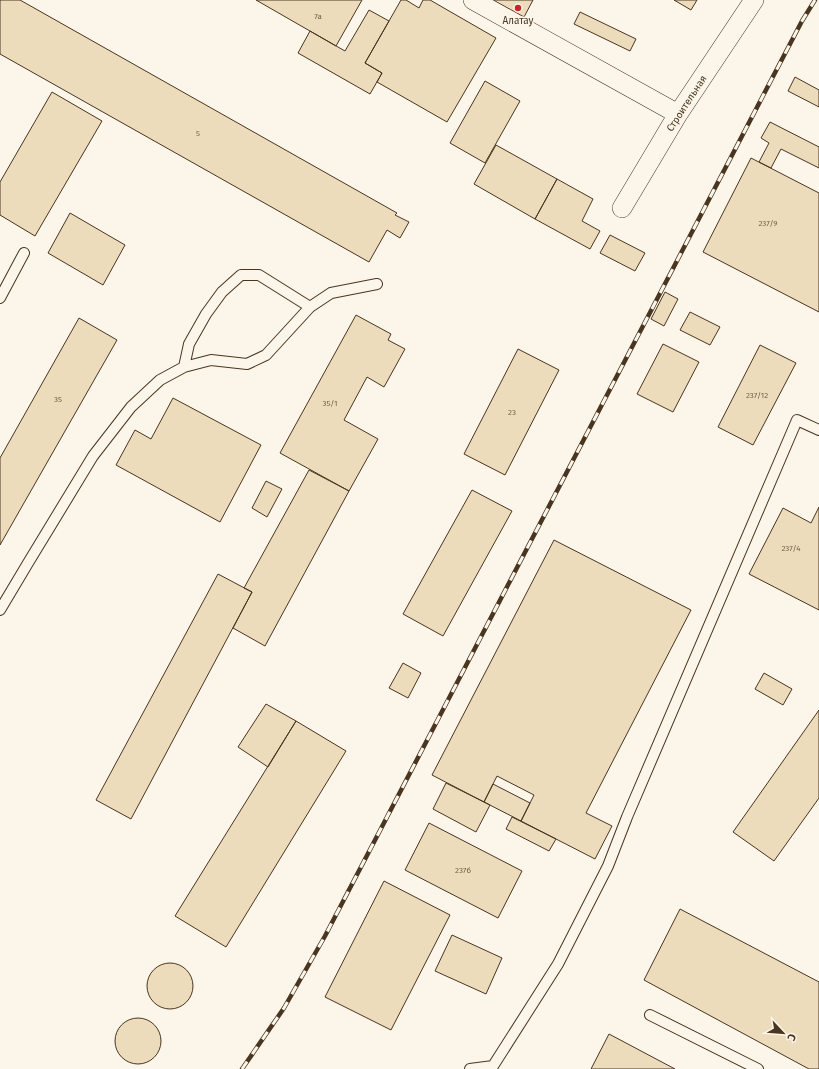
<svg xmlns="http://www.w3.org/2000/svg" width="819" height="1069" font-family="'Fira Sans',sans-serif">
<rect width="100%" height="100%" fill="#fbf6e9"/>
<path fill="#ecdcbc" stroke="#4a3520" d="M0,0H20L397,213L395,215L409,222L400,238L387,230L369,262L0,54Z
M256,0H362L336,46Z
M401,0H406L419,8L423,0H430L496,38L447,122L377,82L382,73L365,63Z
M493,0H533L524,17Z
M674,0H697L691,10Z
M369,10L389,21L365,63L382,73L370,94L298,53L310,31L345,51Z
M580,12L636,39L630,51L574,24Z
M795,77L819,90V107L788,91Z
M485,81L520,101L485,163L450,143Z
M52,92L102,121L35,236L0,215V182Z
M770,122L819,147V168L781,149L771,168L759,162L769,143L761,138Z
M496,145L557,179L535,219L474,184Z
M751,158L819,193V312L703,252Z
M557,179L593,199L582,221L600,231L590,249L535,219Z
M70,213L125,245L103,285L48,253Z
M610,235L645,253L635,271L600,253Z
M665,292L678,299L664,326L651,319Z
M690,312L720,327L710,345L680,330Z
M356,315L391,334L388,340L405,349L384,387L367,377L344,420L378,439L349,491L280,453Z
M79,318L117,340L0,545V458Z
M663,344L699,362L673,412L637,394Z
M760,345L796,363L753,445L718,427Z
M518,349L559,370L505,475L464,454Z
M173,398L261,445L220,522L116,465L135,430L151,439Z
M309,470L349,491L265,646L233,628L252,592L244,588Z
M266,481L282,489L267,517L252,508Z
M472,490L512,511L443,636L403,614Z
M819,507V610L749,574L783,508L811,523Z
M554,540L691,610L586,813L612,826L595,859L521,821L534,795L497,776L484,802L432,775Z
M218,574L252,592L131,819L96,800Z
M403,663L421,673L408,698L389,688Z
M764,673L792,689L783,705L755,689Z
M266,704L296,721L268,767L238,747Z
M819,710V798L774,861L733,832Z
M296,721L346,751L226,947L175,916Z
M446,783L490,805L476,832L433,809Z
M493,784L530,803L521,821L484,802Z
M512,817L556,839L549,851L506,829Z
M429,823L522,871L498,918L405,870Z
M384,881L450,915L391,1030L325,997Z
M680,909L819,982V1069H809L644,980Z
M452,935L502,958L486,994L435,971Z
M147 986a23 23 0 1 1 46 0a23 23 0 1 1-46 0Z
M115 1041a23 23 0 1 1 46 0a23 23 0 1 1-46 0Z
M609,1034L675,1069H591Z"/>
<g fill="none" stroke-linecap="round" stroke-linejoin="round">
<defs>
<path id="lane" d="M0,298L24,253
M184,367L189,344L206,314L222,292L241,275H259L310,307
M0,610L28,563L93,456L131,407L160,380L184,367L211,360L247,364L266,355L310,307L331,293L377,284
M650,1015L758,1069
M470,1069L493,1066L558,964L608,866L627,817L797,420L819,430"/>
<path id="street" d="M473,0L678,114
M622,208L678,114L754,0"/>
</defs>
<use href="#lane" stroke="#4a3520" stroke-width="12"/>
<use href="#street" stroke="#4a3520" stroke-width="20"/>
<use href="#lane" stroke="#fbf6e9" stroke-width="10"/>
<use href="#street" stroke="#fbf6e9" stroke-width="19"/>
<defs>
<path id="rail" d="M242,1069L284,1008L325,936L802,21L815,0"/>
</defs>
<use href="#rail" stroke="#4a3520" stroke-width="4.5"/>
<use href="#rail" stroke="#fbf6e9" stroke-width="3" stroke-dasharray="9" stroke-linecap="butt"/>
</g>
<circle fill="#c62828" stroke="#fbf6e9" stroke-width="1.5" cx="518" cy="8" r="4"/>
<g text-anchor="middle" stroke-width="3" stroke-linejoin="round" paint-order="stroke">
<g font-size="8" fill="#725f47">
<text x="318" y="19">7а</text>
<text x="198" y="136">5</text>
<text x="768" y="226">237/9</text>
<text x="757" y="398">237/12</text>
<text x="58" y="402">35</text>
<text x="330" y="406">35/1</text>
<text x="512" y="415">23</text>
<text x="791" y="551">237/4</text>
<text x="463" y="873">237б</text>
</g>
<g font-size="10" fill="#4a3520" stroke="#fbf6e9">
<text x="518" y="24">Алатау</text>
</g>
<g font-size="10" fill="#4a3520" stroke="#fbf6e9">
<text transform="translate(686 103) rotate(-57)" y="4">Строительная</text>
</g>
</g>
<g transform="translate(783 1033) rotate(116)" stroke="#fbf6e9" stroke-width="3" paint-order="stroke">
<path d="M0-3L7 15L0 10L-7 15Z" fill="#4a3520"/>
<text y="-6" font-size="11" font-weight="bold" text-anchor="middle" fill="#4a3520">С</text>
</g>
</svg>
